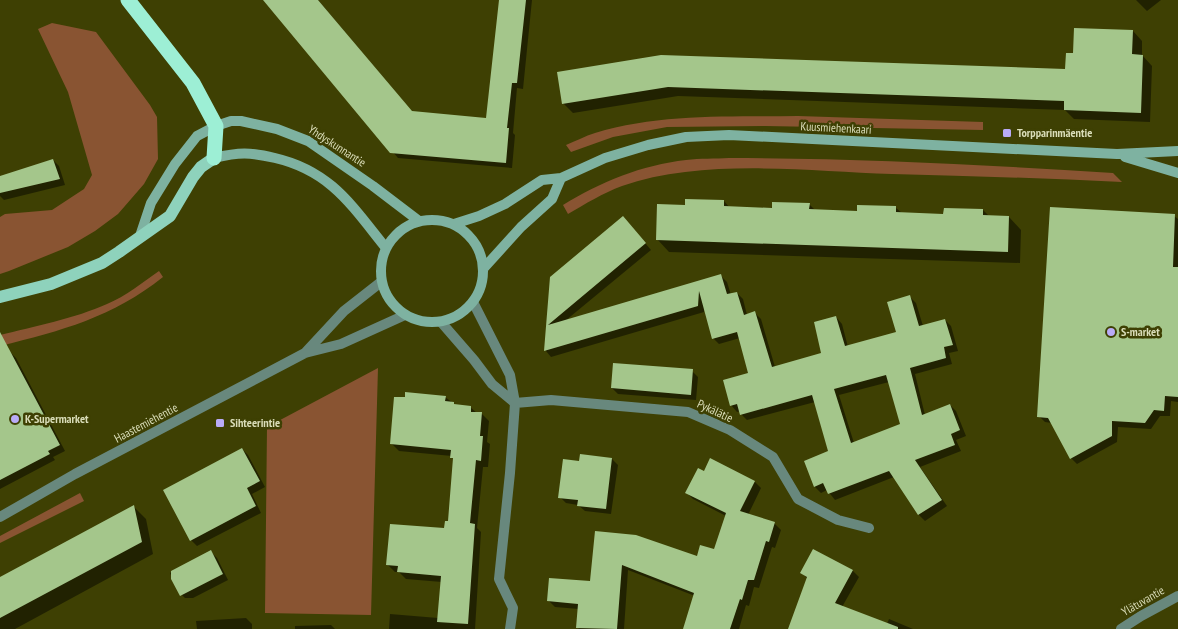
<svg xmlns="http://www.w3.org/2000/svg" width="1178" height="629" font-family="'PT Sans Narrow',sans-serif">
<rect width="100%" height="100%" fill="#3e4003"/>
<path fill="#895432" d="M52,23L96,32L150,105L157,117L158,159L144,184L118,214L95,231L68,247L9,271L0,274V217L5,214L52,210L84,189L92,175L68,92L38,29Z
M798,116L983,122V130L765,126L667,127L613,137L571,152L566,145C576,141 585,136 595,133C660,113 731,117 798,116Z
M729,158C857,158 985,165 1113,173L1122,182C1045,178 968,176 892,174C806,171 703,158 622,186C603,193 585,204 568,214L563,205C600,182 642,165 686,160C700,158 715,159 729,158Z
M159,271L163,277C113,317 61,331 0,346V335C33,327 76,318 107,304C126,296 142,283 159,271Z
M378,368L371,615L265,613L267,427Z
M80,493L84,501L0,543V536Z"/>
<path fill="#0007" fill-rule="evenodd" d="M264,0H318L412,112L487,119L500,0H532L523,89L517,88L513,133L515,135L512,168L398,158Z
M1136,0H1161L1147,11Z
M1133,31L1142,41V55L1152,66L1150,122L1074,119L1065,110L678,96L573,113L563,103L559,73L1066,70L1074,54Z
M53,160L59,166L65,185L4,200L0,196V178Z
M724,201L730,208L773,209L809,204L815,210L859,212L896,208L902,213L945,215L983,210L989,216L1009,217L1021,230L1020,263L669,252L657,239L686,206Z
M1174,216L1178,219V402L1171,401L1170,416H1160L1151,429L1118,427L1117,442L1077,464L1071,458L1052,423L1045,422L1039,416Z
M629,224L651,250L565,321L721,276L727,282L731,295L737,293L743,299L747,315L755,313L761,319L775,367L823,354L836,317L842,324L848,347L897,333L910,297L916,303L923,326L945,320L951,326L958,351L949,353L952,364L915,374L925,415L950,405L956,411L966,436L956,440L961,451L920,467L947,506L925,521L919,515L894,477L835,500L827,490L821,493L815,487L830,452L815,402L747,420L741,414L740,411L737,412L731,405L750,374L740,338L719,344L713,338L704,306V312L551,357L546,351L551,278ZM889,382L901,425L854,443L839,395Z
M10,352L16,358L65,451L53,457L55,460L0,489V354Z
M692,371L698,377L696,400L618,394L612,388Z
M445,397L457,406L470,407L477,413L482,414L489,421L487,442L490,444L488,467H483L477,528L481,532L475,629H389L390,614L438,618L442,582L406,579L399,572H395L388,565L446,529L449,523L454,460L452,456L399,451L391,443Z
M242,449L248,455L265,487L252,494L261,513L197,546L191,540Z
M612,459L618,465L611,514L585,511L578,505L566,503L560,497L580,462Z
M755,482L761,488L748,515L774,523L781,530L775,548L772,547L759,588L754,587L749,606L746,605L739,629H684L695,596L628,570L624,629H579L577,627L579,609L555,607L549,601L591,582L596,533L698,558L714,550L726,516L693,499L686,492Z
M134,507L146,519L153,554L15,629H0V579Z
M814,550L853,571L859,577L842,607L887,624L889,619L913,629H789L808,579L802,573Z
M211,552L217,558L228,580L193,598H185L179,592L170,573Z
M246,618L252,624V629H197L196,621Z
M331,625L335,629H295V626Z"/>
<path fill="#a4c68b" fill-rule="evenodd" d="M263,0H318L412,111L486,118L499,0H526L517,83H512L507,128H509L506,163L390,153Z
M1074,28L1133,30L1132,54L1143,55L1141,113L1064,110V101L668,87L562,104L557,72L661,55L1065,69L1066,53H1073Z
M53,159L60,179L0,193V176Z
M685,199L724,200V206L772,208V202L810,203L809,209L857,211V205L896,206V212L943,214L944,208L983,209V215L1009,216L1008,252L656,240L657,204L685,205Z
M1050,207L1175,214L1173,267H1178V397L1165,396L1164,411L1154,410L1145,423L1112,421V436L1070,459L1048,418L1037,417Z
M623,216L646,243L548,325L721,274L727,294L737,292L744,315L755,311L772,367L821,353L814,322L836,316L845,346L896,332L887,302L910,295L919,326L945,319L953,345L944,347L946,358L910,368L922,415L950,404L960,430L951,434L955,445L915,460L942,500L918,515L889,471L828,494L823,483L814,487L804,461L828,451L812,395L740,415L737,404L730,406L723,380L748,373L737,332L712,339L699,291L698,306L544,351L550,277ZM886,375L900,424L851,443L834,389Z
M0,332L60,445L48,451L50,454L0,480Z
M613,363L693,369L691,395L611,388Z
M405,392L446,396L445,401L454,402V404L471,406V412H482L480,436H483L481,461L476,460L470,523L475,524L468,624L437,622L441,576L397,572L398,566L386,565L390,524L444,528L445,521H448L453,458H450L451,450L390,444L394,397H405Z
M242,448L260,481L247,488L256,506L190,541L163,490Z
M580,454L612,458L606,509L577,506L578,500L558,498L563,459L579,461Z
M710,458L755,481L740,511L775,522L769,542L766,541L754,580H748L742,600L740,599L730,629H683L694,593L622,565L617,629L576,628L578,604L547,601L549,578L590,581L595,531L636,535L697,556L700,545L714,549L726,513L685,493L698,468L704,471Z
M134,505L142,542L0,618V577Z
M813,549L853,570L835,603L898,627V629H788L807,577L800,573Z
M211,550L223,574L180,596L171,579V571Z"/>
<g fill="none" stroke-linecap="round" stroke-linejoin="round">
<path stroke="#68887d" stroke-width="10" d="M473,302L510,375L515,403
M441,322L474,360L492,384L515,403
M510,629L513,608L499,579L510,473L515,403L551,400L688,412L730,430L773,457L798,499L838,520L869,528
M1121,629L1141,616L1178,596"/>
<path stroke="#68887d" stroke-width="10" d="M305,353L344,311L381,282
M0,517L75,474L305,353L341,344L405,315"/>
<path stroke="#7eb2a1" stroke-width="10" d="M1125,157L1178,173
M214,158C239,152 250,152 275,158C331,171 352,206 386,248
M381 271a51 51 0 1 1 102 0a51 51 0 1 1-102 0Z
M454,224L479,216L505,204L542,180L561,178L605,158L648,145L686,137L729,135L1117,154L1178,151
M140,236L151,203L175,164L197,136L216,126L231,121H241L277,129L308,141L373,186L419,221
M483,269L521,227L552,199L561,178"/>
<path stroke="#8ed2bc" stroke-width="12" d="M0,297L51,284L102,263L119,252L170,216L193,177L201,167L214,158"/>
<path stroke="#9defd5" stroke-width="15" d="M128,0L193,83L216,126L214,158"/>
</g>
<g fill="#b9abf7" stroke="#3e4003" stroke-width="2">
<rect x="1002" y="128" width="10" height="10" rx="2.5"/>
<circle cx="1111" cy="332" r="5"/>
<circle cx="15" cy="419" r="5"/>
<rect x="215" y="418" width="10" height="10" rx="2.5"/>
</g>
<g text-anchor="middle" stroke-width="5" stroke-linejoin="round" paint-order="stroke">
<g font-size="12" fill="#daddb9" stroke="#3e4003">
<text transform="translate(836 128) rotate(3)" y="4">Kuusmiehenkaari</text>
<text transform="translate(337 146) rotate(33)" y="4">Yhdyskunnantie</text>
<text transform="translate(715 411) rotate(25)" y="4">Pykälätie</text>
<text transform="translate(146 423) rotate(-28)" y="4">Haastemiehentie</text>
<text transform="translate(1143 601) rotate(-30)" y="4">Ylätuvantie</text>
</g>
<g font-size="12" font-weight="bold" fill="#daddb9" stroke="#3e4003" text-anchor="start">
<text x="1017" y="137">Torpparinmäentie</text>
<text x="1121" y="336">S-market</text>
<text x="25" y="423">K-Supermarket</text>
<text x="230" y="427">Sihteerintie</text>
</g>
</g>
</svg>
